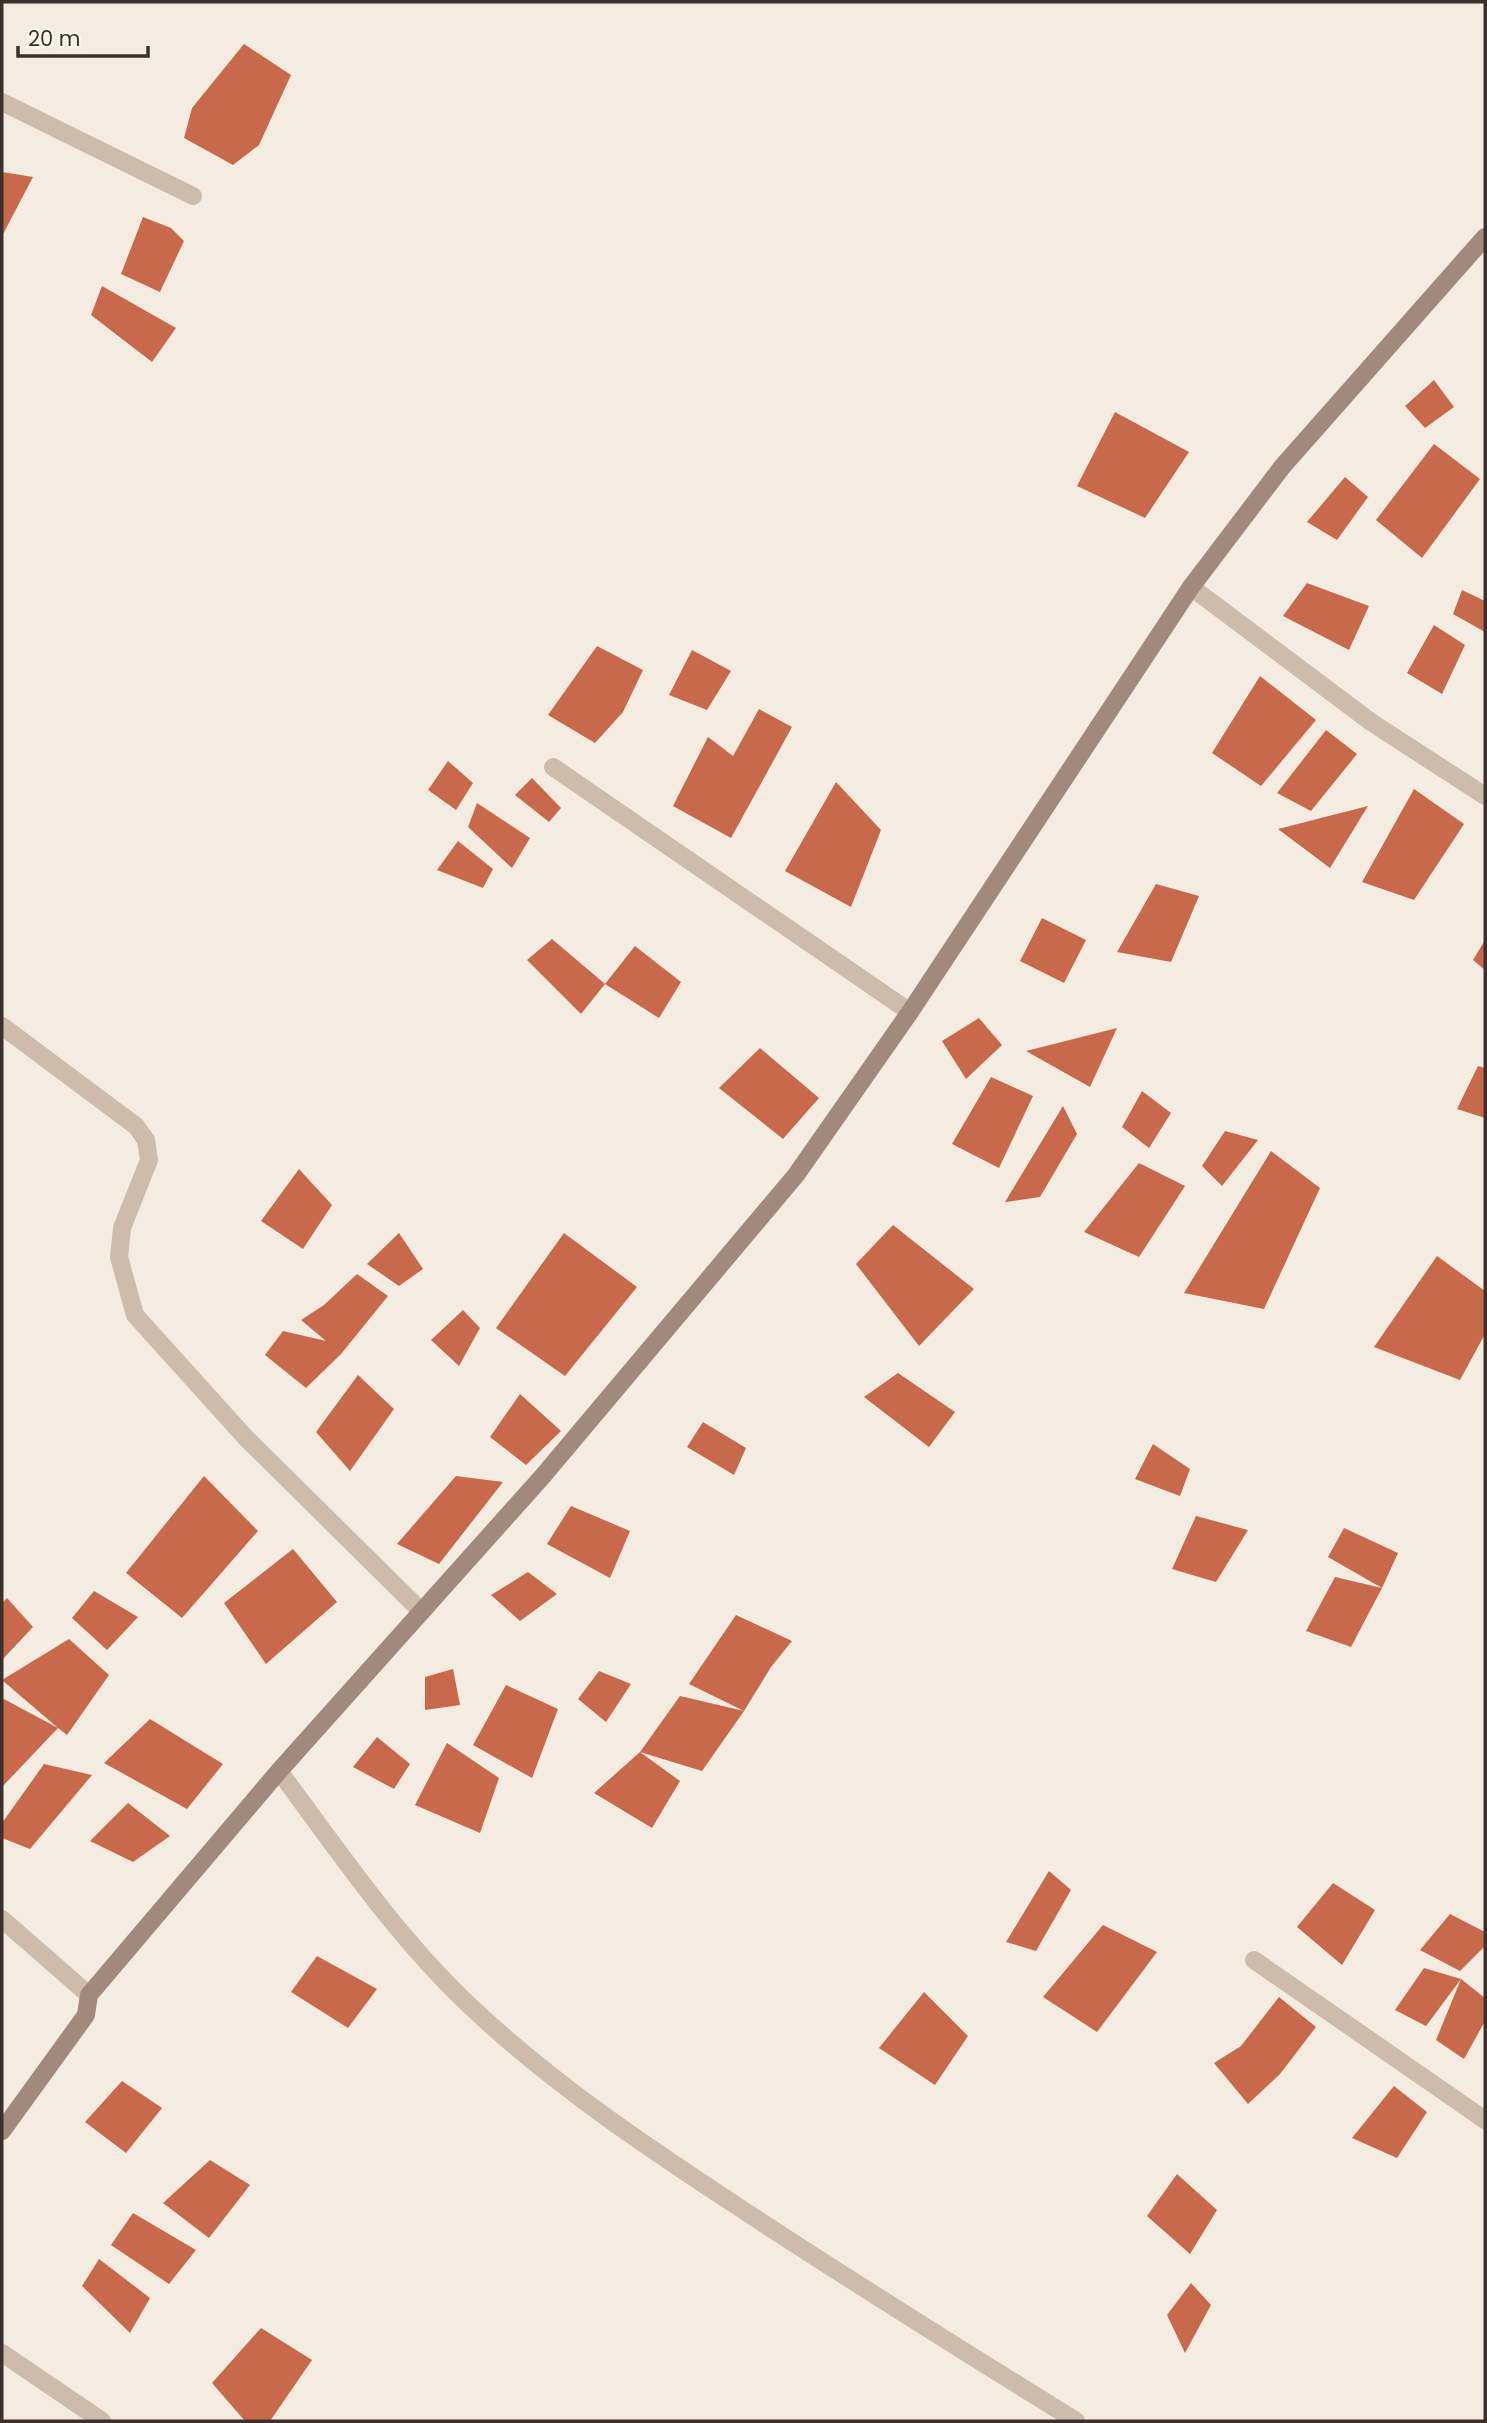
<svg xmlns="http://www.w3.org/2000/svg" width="1487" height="2423" font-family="Poppins,sans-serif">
<rect width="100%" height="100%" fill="#f4ebe1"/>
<path fill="#c8694b" d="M244,44L291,75L259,145L233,165L184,138L192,108Z
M2,172L33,177L2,236Z
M143,217L171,228L184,241L160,292L121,274Z
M102,286L176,328L152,362L91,315Z
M1434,380L1454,407L1425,428L1405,406Z
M1115,412L1189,452L1145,518L1077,486Z
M1434,444L1480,479L1422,558L1376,520Z
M1345,477L1368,497L1337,540L1307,522Z
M1307,583L1369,606L1349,650L1283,616Z
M1462,590L1485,601V632L1453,614Z
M1434,625L1465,645L1442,694L1407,673Z
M597,646L643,670L623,712L595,743L548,715Z
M692,650L731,671L707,710L669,695Z
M1260,676L1316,720L1261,786L1212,753Z
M759,709L792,727L731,838L673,806L708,737L733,756Z
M1326,730L1357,754L1311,811L1277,793Z
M448,761L473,783L456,810L428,790Z
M532,778L561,808L549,822L515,795Z
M836,782L881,830L851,907L785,871Z
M1414,789L1464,824L1414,900L1362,882Z
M477,803L530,838L512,868L468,827Z
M1368,806L1330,868L1278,829Z
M458,841L493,869L483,888L437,870Z
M1156,884L1199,896L1171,962L1117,952Z
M1042,918L1086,940L1064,983L1020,961Z
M552,939L605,984L635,946L681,982L659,1018L605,984L581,1014L527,960Z
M1485,940V970L1473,960Z
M979,1018L1002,1045L966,1079L942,1041Z
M1117,1028L1090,1087L1026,1051Z
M760,1048L819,1098L783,1139L719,1088Z
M1478,1066L1485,1068V1118L1457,1109Z
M991,1077L1033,1096L999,1168L952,1144Z
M1142,1091L1171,1113L1149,1148L1122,1127Z
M1063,1106L1077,1134L1040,1197L1005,1202Z
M1225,1131L1258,1140L1222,1186L1202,1166Z
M1271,1151L1320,1188L1264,1309L1184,1293Z
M1139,1163L1185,1186L1139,1257L1084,1232Z
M299,1169L332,1205L303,1249L261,1221Z
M893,1225L974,1289L919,1346L856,1264Z
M399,1233L423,1269L399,1286L367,1264Z
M564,1233L637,1287L565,1376L496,1328Z
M1437,1256L1485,1291V1334L1460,1380L1374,1347Z
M357,1274L388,1296L341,1354L306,1388L265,1355L283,1331L326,1341L301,1320L324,1305Z
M463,1310L480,1328L459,1366L431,1340Z
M898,1373L955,1412L929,1447L864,1397Z
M358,1375L394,1409L350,1471L316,1432Z
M520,1394L561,1431L526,1465L490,1437Z
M703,1422L746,1448L734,1475L687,1447Z
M1153,1444L1190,1469L1180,1496L1135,1479Z
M204,1476L258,1531L182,1618L126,1573Z
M456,1476L503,1482L439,1564L397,1544Z
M571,1506L630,1531L610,1578L547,1544Z
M1196,1516L1248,1530L1216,1582L1172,1569Z
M1344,1528L1398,1553L1382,1588L1328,1557Z
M293,1549L337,1602L266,1664L224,1603Z
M528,1572L557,1594L520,1621L491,1595Z
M1335,1577L1382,1588L1351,1647L1306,1631Z
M94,1591L138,1617L107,1650L72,1618Z
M7,1598L33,1627L2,1660V1603Z
M736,1615L792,1641L771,1667L744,1711L702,1771L640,1752L680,1696L744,1711L689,1684Z
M69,1639L109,1675L67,1735L58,1728L2,1787V1698L58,1728L2,1680Z
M453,1669L460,1705L425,1710V1677Z
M599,1671L631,1684L606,1722L578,1699Z
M506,1685L558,1709L532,1778L473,1745Z
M150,1719L223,1764L187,1809L104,1763Z
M377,1737L410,1764L394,1789L353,1767Z
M447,1743L499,1778L480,1833L415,1805Z
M640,1752L680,1781L652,1828L594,1793Z
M44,1764L92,1775L30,1849L2,1838V1823Z
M128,1803L170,1836L133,1862L90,1841Z
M1049,1871L1071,1890L1036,1951L1006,1942Z
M1333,1883L1375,1910L1342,1965L1297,1927Z
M1450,1914L1485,1932V1946L1460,1971L1420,1950Z
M1103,1925L1157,1952L1097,2032L1043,1997Z
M317,1956L377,1989L348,2028L291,1992Z
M1424,1968L1461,1979L1426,2026L1395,2010Z
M1461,1979L1485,1998V2021L1464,2059L1436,2040Z
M924,1992L968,2036L935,2085L879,2048Z
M1279,1997L1316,2027L1280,2074L1248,2104L1214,2063L1241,2046Z
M122,2081L162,2108L126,2153L85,2122Z
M1394,2086L1427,2112L1397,2158L1352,2138Z
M210,2160L250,2185L209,2238L163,2203Z
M1177,2174L1217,2210L1190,2254L1147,2216Z
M133,2213L196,2250L169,2284L111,2245Z
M99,2259L150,2298L130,2333L82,2286Z
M1191,2283L1211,2305L1185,2353L1167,2315Z
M261,2328L312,2360L270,2421H245L212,2383Z"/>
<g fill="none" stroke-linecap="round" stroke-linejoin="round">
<path stroke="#cdbbac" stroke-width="18" d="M2,102L193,196
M1191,587L1371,722L1485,796
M553,767L910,1012
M2,1026L136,1126L146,1140L149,1160L122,1228L119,1257L135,1315L246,1438L422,1612
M279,1771C339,1852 396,1936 469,2005C551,2083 647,2147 740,2208C851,2281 963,2351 1076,2421
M2,1919L89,1995
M1254,1960L1485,2120
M2,2353L102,2421"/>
<path stroke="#a18a7d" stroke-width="18" d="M2,2131L86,2015L89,1995L279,1771L542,1477L796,1175L910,1012L1191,587L1282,467L1485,237"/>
</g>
<rect width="1487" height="2423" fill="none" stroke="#3b302b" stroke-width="7"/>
<path d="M18 46v10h130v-10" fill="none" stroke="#3b302b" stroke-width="3.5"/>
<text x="28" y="46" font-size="21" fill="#3b302b" stroke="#fbf5ee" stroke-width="5" paint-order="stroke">20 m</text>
</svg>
